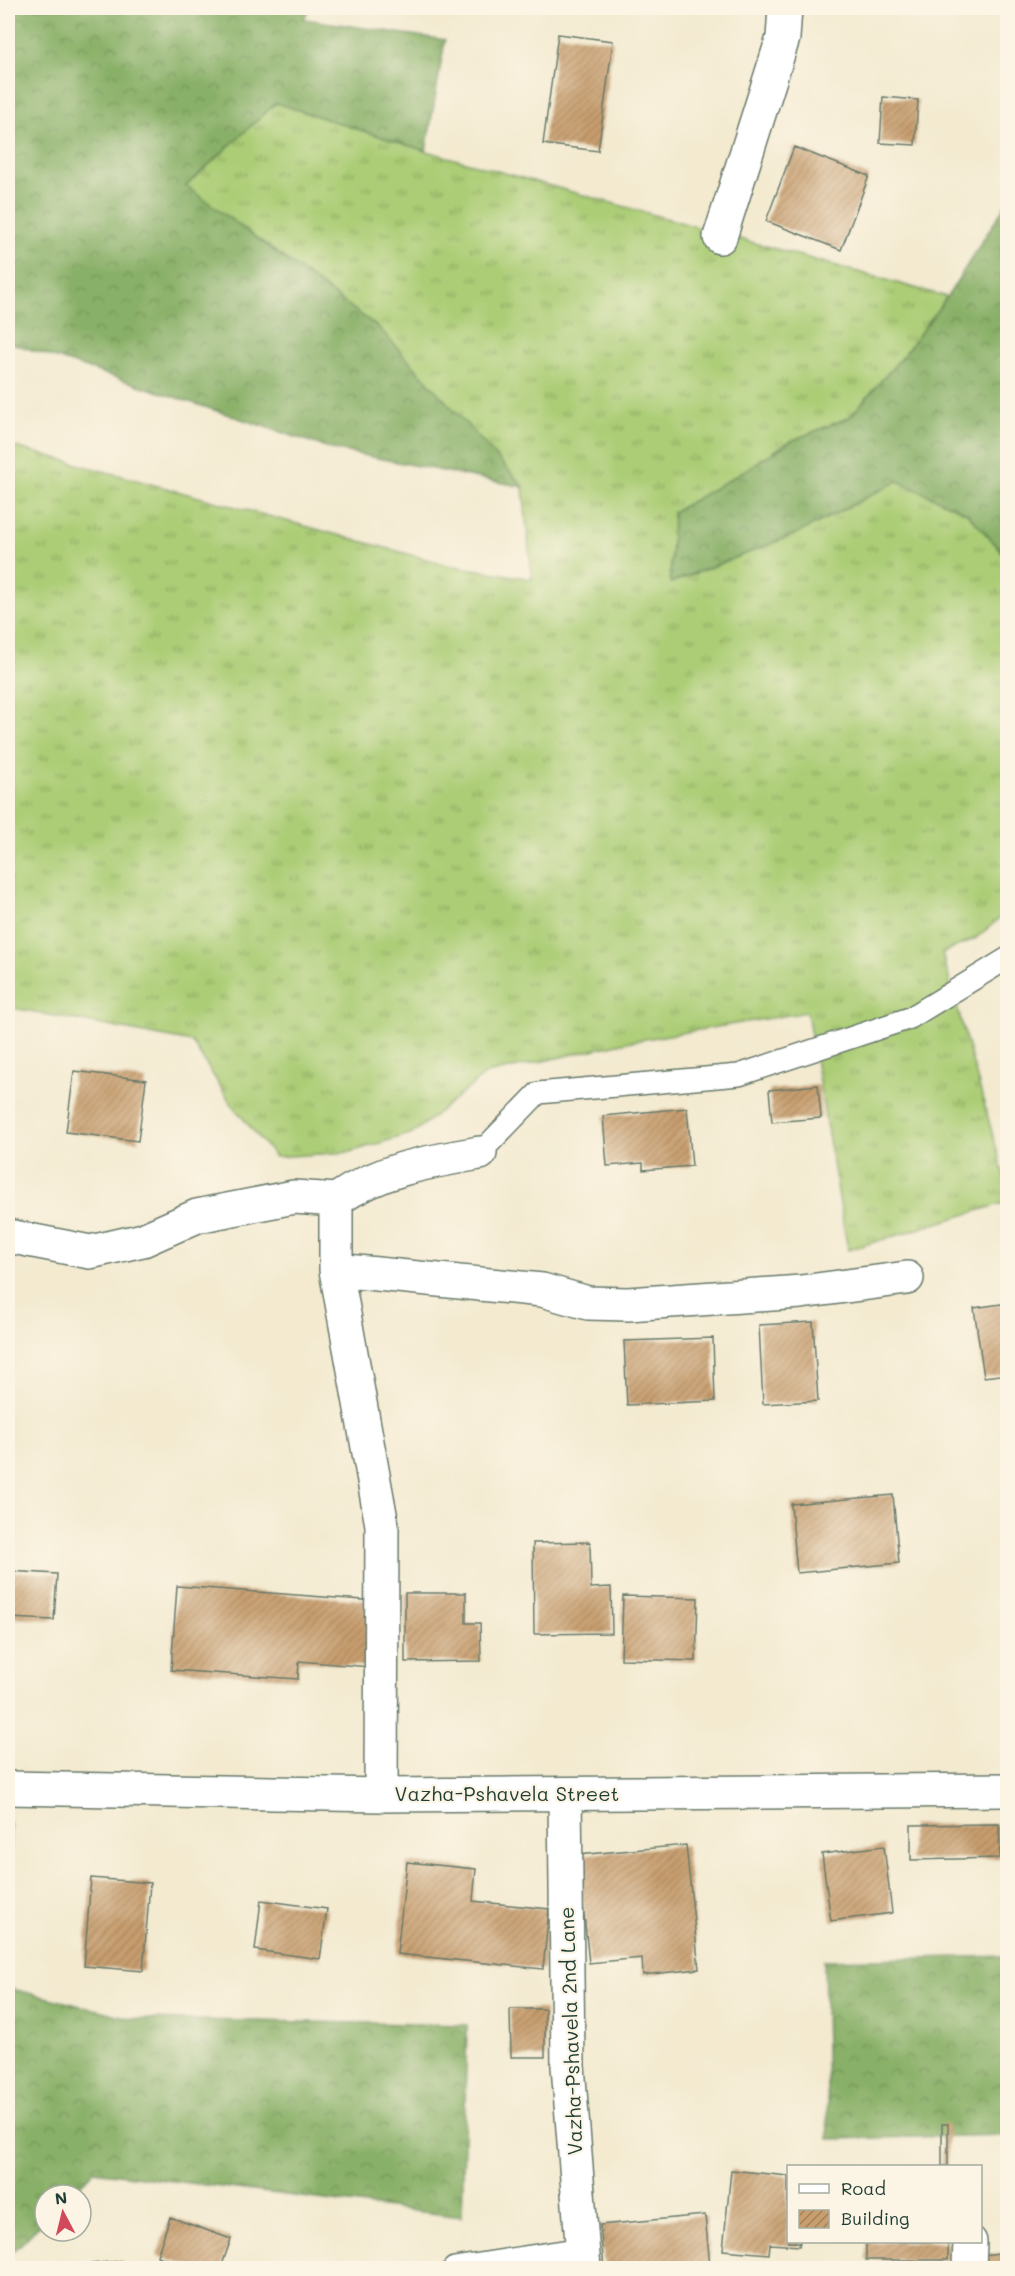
<svg xmlns="http://www.w3.org/2000/svg" width="1015" height="2276" font-family="Mali,sans-serif">
<defs>
<pattern id="grass-tufts" width="24" height="20" patternUnits="userSpaceOnUse" patternTransform="scale(1.5)"><rect width="24" height="20" fill="#accd76"/><path d="M3 7l-1-3M5 7V3M7 7l1-3M15 17l-1-3M17 17v-4M19 17l1-3" fill="none" stroke="#8ba862"/></pattern>
<pattern id="forest-crowns" width="20" height="18" patternUnits="userSpaceOnUse" patternTransform="scale(1.5)"><rect width="20" height="18" fill="#89b067"/><path d="M2 6a3 3 0 1 1 6 0M12 15a3 3 0 1 1 6 0" fill="none" stroke="#6f9056"/></pattern>
<pattern id="building-hatch" width="6" height="6" patternUnits="userSpaceOnUse" patternTransform="scale(1.5)"><rect width="6" height="6" fill="#c89e6e"/><path d="M-1 1l2-2M0 6l6-6M5 7l2-2" fill="none" stroke="#a2825b"/></pattern>
</defs>
<rect width="100%" height="100%" fill="#fcf5e5"/>
<filter id="ink" filterUnits="userSpaceOnUse"><feTurbulence type="fractalNoise" baseFrequency=".0167" numOctaves="2"/><feDisplacementMap in="SourceGraphic" scale="12" xChannelSelector="R" yChannelSelector="G"/><feConvolveMatrix kernelMatrix="1 2 1 2 8 2 1 2 1" color-interpolation-filters="sRGB"/></filter>
<filter id="wash" filterUnits="userSpaceOnUse"><feTurbulence type="fractalNoise" baseFrequency=".008" numOctaves="4" result="noise"/><feDisplacementMap in="SourceGraphic" scale="24" xChannelSelector="R" yChannelSelector="G"/><feGaussianBlur stdDeviation="1.35" result="paint"/><feColorMatrix in="noise" values="0 0 0 0 0 0 0 0 0 0 0 0 0 0 0 0 0 1.4 0 .05"/><feComposite in="paint" operator="in"/></filter>
<g filter="url(#wash)">
<rect width="100%" height="100%" fill="#f3ead0"/>
<path fill="url(#grass-tufts)" stroke="#668555" stroke-width="1.5" d="M276,103L426,151L947,297L906,352L850,417L791,441L739,474L671,583L796,534L898,481L967,513L1007,557V912L976,938L942,953L1007,1186V1202L848,1250L807,1012L627,1042L486,1074L413,1133L350,1152L275,1157L232,1105L192,1042L8,1007V445L448,565L532,579L523,487L379,328L185,186Z"/>
<path fill="url(#forest-crowns)" stroke="#54764e" stroke-width="1.5" d="M8,8H309L304,19L445,40L426,151L276,103L186,186L379,328L524,487L332,449L8,342Z
M1007,202V557L967,513L898,481L796,534L670,583L673,512L739,474L791,441L850,417L906,352L947,297Z
M1007,1956V2135L828,2139L824,1960Z
M8,1988L134,2019L467,2025L462,2217L94,2171L70,2195H45V2220L8,2257Z"/>
<g id="blocks">
<path fill="url(#building-hatch)" d="M558,34L613,41L598,151L543,144Z
M883,97L918,100L915,145L880,143Z
M794,147L869,176L841,250L766,221Z
M74,1071L146,1080L138,1141L66,1132Z
M818,1085L821,1118L772,1122L769,1090Z
M687,1108L692,1166L643,1170V1163L607,1166L603,1116Z
M1008,1303V1374L984,1377L974,1308Z
M813,1322L818,1401L763,1404L759,1325Z
M713,1338L715,1401L627,1405L624,1341Z
M893,1495L899,1563L797,1573L791,1504Z
M590,1542L591,1588L611,1587L612,1633L534,1634L533,1543Z
M8,1571L57,1574L54,1620L8,1618Z
M177,1586L376,1601L370,1667L299,1661L298,1679L171,1670Z
M405,1593H466V1623H480L481,1661L405,1662Z
M623,1596L698,1598L696,1661L621,1659Z
M8,1822H11L10,1870H8Z
M999,1824L1000,1858L911,1860V1825Z
M686,1845L699,1969L643,1975L642,1958L589,1963L578,1855Z
M884,1846L892,1913L831,1921L822,1854Z
M407,1862L476,1869L473,1901L549,1909L543,1969L397,1954Z
M91,1878L150,1883L143,1971L84,1966Z
M261,1900L327,1909L320,1959L255,1950Z
M510,2009H545V2057H511Z
M942,2124H948V2166H942Z
M731,2170L788,2176V2242H800L799,2246L770,2244L769,2254L723,2250Z
M705,2215L710,2266L684,2268H604L600,2225Z
M170,2217L231,2239L221,2268H194L157,2256Z
M866,2242H948V2260H866Z
M1008,2252V2268H985L983,2255Z
M121,2261L122,2268H73L72,2266Z"/>
</g>
</g>
<g filter="url(#ink)">
<use href="#blocks" fill-opacity="0" stroke="#697a6b" stroke-width="1.5"/>
<g fill="none" stroke-linecap="round" stroke-linejoin="round">
<defs>
<path id="lane" d="M480,1153L538,1093L739,1075L910,1018L1008,958
M454,2268L582,2248"/>
<path id="street" d="M720,237L783,38L785,8
M8,1236L90,1252L143,1240L197,1216L294,1197L336,1200
M336,1270L542,1290L588,1303L628,1304L801,1292L907,1278
M8,1788L381,1795L1008,1790
M565,1794L568,2066L584,2268
M381,1795L382,1525L336,1270V1200C381,1169 427,1162 480,1153
M969,2268L970,2242"/>
</defs>
<use href="#lane" stroke="#697a6b" stroke-width="24"/>
<use href="#street" stroke="#697a6b" stroke-width="36"/>
<use href="#lane" stroke="#fff" stroke-width="21"/>
<use href="#street" stroke="#fff" stroke-width="33"/>
</g>
</g>
<g text-anchor="middle" stroke-width="4.5" stroke-linejoin="round" paint-order="stroke">
<g font-size="20" fill="#1f3d34" stroke="#fcf5e5">
<text x="507" y="1801">Vazha-Pshavela Street</text>
<text transform="translate(571 2031) rotate(-92)" y="7">Vazha-Pshavela 2nd Lane</text>
</g>
</g>
<rect width="1015" height="2276" fill="none" stroke="#fcf5e5" stroke-width="30"/>
<rect x="787" y="2165" width="195" height="78" fill="#fcf5e5" stroke="#a4ab9e" stroke-width="1.5"/>
<rect x="799" y="2184" width="30" height="9" fill="#ffffff" stroke="#a4ab9e" stroke-width="1.5"/>
<text x="841" y="2195" font-size="18" fill="#1f3d34">Road</text>
<rect x="799" y="2210" width="30" height="18" fill="url(#building-hatch)" stroke="#a4ab9e" stroke-width="1.5"/>
<text x="841" y="2225" font-size="18" fill="#1f3d34">Building</text>
<g transform="translate(63 2213) rotate(353)"><circle r="28" fill="#fcf5e5" stroke="#a4ab9e" stroke-width="1.5"/>
<path d="M0-4.5L10 22L0 15L-10 22Z" fill="#d1495b"/>
<text y="-9" font-size="16" font-weight="bold" text-anchor="middle" fill="#1f3d34">N</text>
</g>
</svg>
